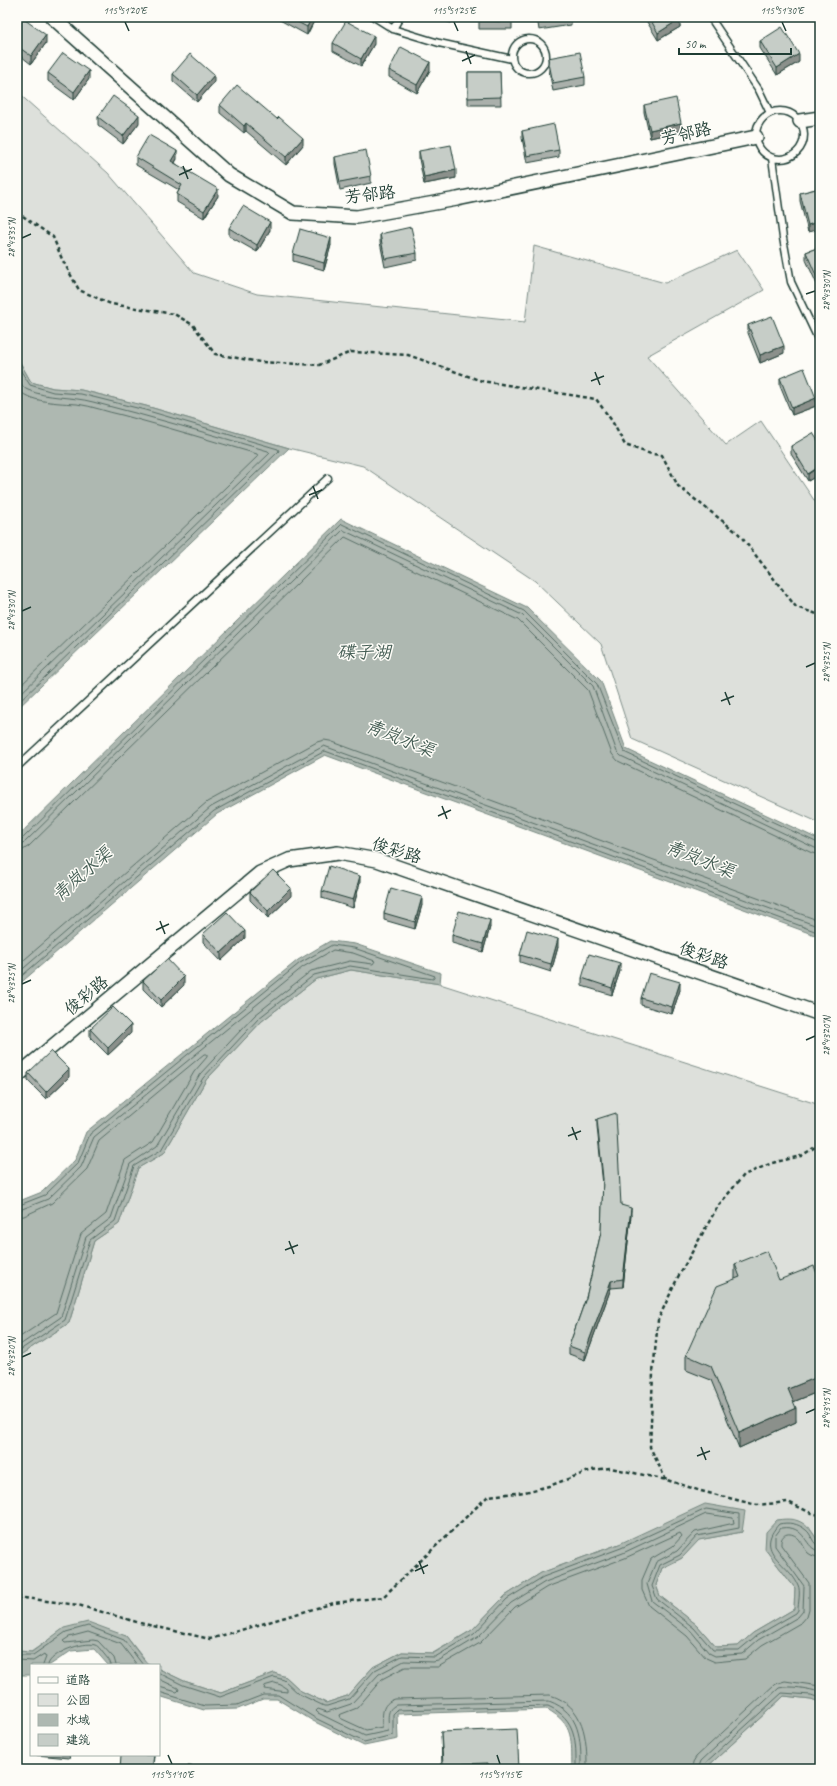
<svg xmlns="http://www.w3.org/2000/svg" width="837" height="1786" font-family="Caveat,'LXGW WenKai TC',sans-serif">
<rect width="100%" height="100%" fill="#fdfcf7"/>
<filter id="ink" filterUnits="userSpaceOnUse"><feTurbulence type="fractalNoise" baseFrequency=".025" numOctaves="2"/><feDisplacementMap in="SourceGraphic" scale="8" xChannelSelector="R" yChannelSelector="G"/><feConvolveMatrix kernelMatrix="1 2 1 2 8 2 1 2 1" color-interpolation-filters="sRGB"/></filter>
<g filter="url(#ink)">
<path fill="#dde0db" stroke="#7e8e88" d="M17,92L108,173L194,273L257,294L525,322L534,246L665,283L737,250L764,290L647,356L726,445L761,421L820,509V823L632,739L601,644L535,581L363,466L289,448L146,406L81,390L53,388L31,382L17,357Z
M351,970L440,984L820,1105V1544L809,1527L765,1549L795,1588L794,1609L753,1633L738,1646L716,1647L697,1625L660,1596L656,1585L662,1568L682,1558L698,1540L742,1532L619,1544L541,1573L505,1596L472,1630L433,1653L402,1652L373,1667L347,1696L326,1703L301,1691L286,1677L274,1673L221,1693L184,1681L159,1669V1665H151L147,1663L126,1636L64,1629L31,1652L17,1651V1357L69,1323L94,1241L119,1224L138,1168L164,1153L206,1080L262,1021L316,979Z
M784,1696L811,1699L820,1702V1769H705Z"/>
<path fill="#aeb8b1" stroke="#75877f" d="M17,357L31,382L53,388L81,390L146,406L289,448L17,709Z
M341,519L527,608L601,681L626,749L820,840V937L325,755L217,814L17,986V837Z
M330,941L355,944L441,973L440,984L351,970L316,979L262,1021L206,1080L164,1153L138,1168L119,1224L94,1241L69,1323L17,1357V1202L42,1192L75,1160L86,1132L298,960Z
M705,1504L745,1511L742,1532L699,1540L682,1558L662,1568L656,1585L660,1596L697,1625L716,1647L738,1646L753,1633L794,1609L795,1588L765,1549L766,1532L777,1520C801,1516 808,1525 820,1544V1702L811,1699L784,1696L705,1769H572C571,1740 575,1725 547,1709L397,1714L398,1739L364,1746L313,1721L277,1699H263L238,1709L204,1710L159,1696V1669L184,1681L221,1693L274,1673L286,1677L301,1691L326,1703L347,1696L373,1667L402,1652L434,1653L472,1630L505,1596L541,1573L619,1544Z
M88,1622L126,1636L146,1663L151,1665H108L94,1649L71,1651L50,1665H31V1675H17V1651L32,1652L64,1628Z"/>
<g fill="none" stroke-linecap="round" stroke-linejoin="round">
<path stroke="#586e66" stroke-width="1" d="M17,365L30,385L53,392L81,394L145,410L278,449L279,451L17,704
M17,376C20,381 22,388 28,390C48,399 71,396 93,402C152,417 210,434 268,451L270,453L17,697
M17,388C27,403 61,403 77,404C92,406 107,412 122,415C167,427 212,441 257,454L258,456L17,689
M17,840L22,839L342,524L524,611L597,684L624,752L820,844
M17,845L25,842L343,530L522,615L593,686L617,752L621,756L815,848L820,849
M17,851L23,850L29,846L345,537L518,620L588,690L612,754L618,761L812,853L820,855
M17,966L207,802L317,742L324,740L330,741L820,921
M17,974L211,807L324,746L820,927
M17,980L214,811L325,751L820,933
M17,1206L45,1195L78,1163L90,1134L300,963L332,945L354,948L435,976L433,979L350,966L314,975L259,1018L203,1078L161,1150L134,1166L115,1221L90,1240L65,1320L17,1352
M17,1211L48,1199L81,1167L94,1137L303,967L333,950L353,953L375,961L373,964L350,961L311,971L255,1015L200,1074L157,1146L130,1164L111,1218L86,1237L61,1317L17,1347
M17,1217L24,1216L52,1203L87,1169L99,1141L204,1054H207V1057L194,1072L153,1142L125,1160L106,1214L81,1234L56,1313L17,1339
M17,1655H33L66,1632L88,1626L124,1640L143,1665
M17,1660L33,1661L44,1654L46,1657L43,1665
M48,1665C50,1653 84,1641 95,1645C99,1646 102,1652 104,1654C107,1658 110,1660 111,1665
M116,1665L114,1658L98,1641L93,1640L65,1643L63,1641L69,1637L88,1632L121,1644L137,1665
M159,1673L183,1685L220,1697L274,1677L284,1680L299,1694L324,1706H327L349,1699L375,1670L402,1656L435,1657L474,1634L507,1599L543,1577L621,1548L706,1509L739,1514V1528L697,1536L680,1555L660,1565L652,1586L657,1599L694,1628L713,1650H739L756,1636L796,1613L798,1610C798,1604 801,1591 798,1585C788,1562 753,1552 779,1524C788,1522 798,1523 806,1530C812,1534 812,1545 820,1546
M159,1679L178,1688L179,1690L177,1692L159,1687
M275,1683L281,1685L287,1689V1692L264,1689L265,1686Z
M159,1692L205,1706L237,1705L263,1695H278L315,1718L364,1742L393,1735V1714L397,1710L548,1706C577,1719 576,1741 576,1769
M581,1769C581,1739 581,1713 549,1701L396,1705C384,1710 390,1722 388,1731L365,1736L318,1713L316,1711L318,1709L327,1712L351,1704L379,1674L404,1661L433,1662L438,1661L478,1637L511,1603L545,1582L623,1553L706,1514L733,1518L734,1523L695,1532L677,1551L656,1562L647,1584L652,1601L691,1631L709,1653L715,1656L742,1654L758,1640L798,1617L803,1611L804,1586L775,1546V1536L781,1528C807,1524 804,1550 820,1551
M587,1769C587,1738 585,1706 550,1695L395,1699C380,1704 383,1715 382,1727L366,1730L340,1718L339,1715L357,1708L382,1679L405,1667H438L480,1643L515,1607L547,1587L625,1558L680,1533L682,1536L673,1546L651,1559L642,1580V1590L649,1606L687,1636L706,1658L715,1662L745,1659L762,1645L802,1622L807,1616L809,1609V1583L781,1545C780,1532 792,1531 799,1539C803,1543 804,1549 808,1553C812,1556 816,1557 820,1557
M692,1769L693,1762L696,1757L775,1684L785,1681L820,1686
M698,1769L701,1761L779,1688C790,1685 809,1689 820,1692
M703,1769L704,1764L782,1693L811,1695L820,1698"/>
<defs>
<path id="service" d="M374,17L393,29L439,43L512,59
M710,17L759,90L770,113
M393,29L400,17
M512 56a17 17 0 1 1 34 0a17 17 0 1 1-34 0Z
M756 135a24 24 0 1 1 48 0a24 24 0 1 1-48 0Z
M772,158L783,238L791,282L820,343
M17,767L328,478"/>
<path id="minor" d="M52,17L229,175L293,213L357,217L457,199L756,137
M800,121L820,118
M17,1076L260,873L289,860L338,853L377,860L820,1014"/>
</defs>
<use href="#service" stroke="#1f3d34" stroke-width="9"/>
<use href="#minor" stroke="#1f3d34" stroke-width="16"/>
<path stroke="#1f3d34" stroke-width="2.5" stroke-dasharray="4 3" stroke-linecap="butt" d="M17,149V150
M17,212L53,237L62,259L79,290L111,304L174,314L193,325L215,354L260,362L319,365L351,352L408,355L482,381L596,399L612,421L625,445L651,454L662,455L678,486L739,534L796,607L820,615
M666,1480L650,1447L653,1373L658,1320L678,1277L718,1206L744,1175L772,1163L801,1156L820,1144
M17,1597L78,1605L140,1623L210,1639L334,1603L383,1597L488,1496L525,1492L549,1486L592,1470L611,1468L667,1480L701,1491L757,1505L788,1502L811,1513L820,1515"/>
<use href="#service" stroke="#fdfcf7" stroke-width="6"/>
<use href="#minor" stroke="#fdfcf7" stroke-width="13"/>
</g>
<path fill="#aab0ab" stroke="#1f3d34" d="M278,17H316L307,35L278,19Z
M432,17H453L451,23Z
M479,17H512V29H479Z
M537,17H571V25L539,30Z
M595,17H610L598,23Z
M644,17H679L680,27L658,40Z
M17,21L46,43L31,64L17,53Z
M760,41L799,62L777,75L760,48Z
M333,43L374,44L361,66L333,51Z
M548,58L585,77V85L553,91L548,66Z
M389,70H430L417,93L389,77Z
M468,72H500L501,105H468Z
M48,73L89,79L74,100L48,81Z
M173,74L214,82L197,102L173,81Z
M220,105L303,145L286,165L246,131L244,133L220,113Z
M644,105L681,131L650,138L644,112Z
M98,117L139,123L123,144L98,125Z
M522,131L559,150V157L527,163L522,138Z
M419,151L456,178L424,184L419,159Z
M136,157L177,159L175,163L218,196L204,218L177,202V194L179,190L136,165Z
M335,157L371,176V183L340,190L335,164Z
M820,188L808,232L800,201V193Z
M229,228L270,230L257,252L229,236Z
M380,234L417,253V260L385,267L380,242Z
M331,245L324,270L293,261V254Z
M820,247V289H819L806,260V252Z
M748,325L784,353L760,363L748,333Z
M780,378L816,406L792,415L780,386Z
M820,444V474L808,481L791,454V446Z
M360,883L353,908L322,898V891Z
M250,892L291,896L268,918L250,900Z
M422,905L415,929L384,920V913Z
M490,927L483,952L452,943V935Z
M203,934L245,938L221,961L203,942Z
M558,947L551,972L520,962V955Z
M620,971L612,995L582,986V978Z
M143,981L184,985L161,1007L143,989Z
M680,990L672,1014L641,1005V998Z
M90,1029L131,1033L108,1055L90,1037Z
M28,1073L69,1077L46,1099L28,1081Z
M597,1119L621,1205L631,1215L623,1287L611,1288L585,1360L569,1354V1346L586,1298L601,1232L603,1185L597,1126Z
M735,1264L779,1280L820,1281V1391L793,1402L796,1422L739,1448L711,1380L686,1370V1355L735,1279Z
M441,1732L519,1769H442Z
M37,1755H70L69,1758Z"/>
<path fill="#8b908b" stroke="#1f3d34" d="M312,17H316L307,35V27Z
M598,17H610L598,23Z
M680,19V27L658,40V33Z
M46,35V43L31,64V56Z
M374,36V44L361,66V59Z
M799,54V62L777,75V68Z
M430,62V70L417,93V85Z
M89,71V79L74,100V92Z
M214,75V82L197,102V95Z
M139,115V123L123,144V136Z
M246,123V131L244,133V126Z
M681,123V131L650,138V130Z
M303,138V145L286,165V157Z
M177,151V159L171,168V161Z
M456,170V178L424,184V177Z
M218,189V196L204,218V211Z
M820,221V229L808,232V225Z
M270,222V230L257,252V245Z
M331,238V245L324,270V263Z
M820,281V289H819V282Z
M784,346V353L760,363V355Z
M816,398V406L792,415V408Z
M820,466V474L808,481V474Z
M360,876V883L353,908V900Z
M291,888V896L268,918V911Z
M422,897V905L415,929V922Z
M490,920V927L483,952V944Z
M245,931V938L221,961V953Z
M558,939V947L551,972V964Z
M620,963V971L612,995V988Z
M184,977V985L161,1007V1000Z
M680,982V990L672,1014V1007Z
M131,1025V1033L108,1055V1048Z
M69,1069V1077L46,1099V1092Z
M631,1208V1215L623,1287V1279Z
M611,1281V1288L585,1360V1352Z
M820,1376V1391L788,1404V1389Z
M796,1408V1422L739,1448V1433Z
M154,1755L153,1769H152Z"/>
<path fill="#c6cdc7" stroke="#1f3d34" d="M20,17H21L46,35L31,56L17,46V21Z
M288,17H312L307,27Z
M479,17H512V22L479,21Z
M538,17H571V18L539,22Z
M649,17H679L680,19L658,33Z
M346,21L374,36L361,59L333,43Z
M782,27L799,54L777,68L760,41Z
M401,47L430,62L417,85L389,70Z
M580,52L585,77L553,83L548,58Z
M63,53L89,71L74,92L48,73Z
M190,54L214,75L197,95L173,74Z
M468,72H500L501,97L468,98Z
M237,85L277,119L279,117L303,138L286,157L246,123L244,126L220,105Z
M113,96L139,115L123,136L98,117Z
M676,98L681,123L650,130L644,105Z
M554,124L559,150L527,156L522,131Z
M149,135L177,151L171,161L218,189L204,211L177,194L182,185L136,157Z
M451,145L456,170L424,177L419,151Z
M366,150L371,176L340,182L335,157Z
M820,188V221L808,225L800,193Z
M243,206L270,222L257,245L229,228Z
M411,227L417,253L385,259L380,234Z
M300,229L331,238L324,263L293,254Z
M820,247V281L819,282L806,252Z
M772,316L784,346L760,355L748,325Z
M804,368L816,398L792,408L780,378Z
M813,433L820,444V466L808,474L791,446Z
M329,866L360,876L353,900L322,891Z
M273,870L291,888L268,911L250,892Z
M391,888L422,897L415,922L384,913Z
M459,911L490,920L483,944L452,935Z
M227,912L245,931L221,953L203,934Z
M527,930L558,939L551,964L520,955Z
M589,954L620,963L612,988L582,978Z
M167,959L184,977L161,1000L143,981Z
M649,973L680,982L672,1007L641,998Z
M113,1007L131,1025L108,1048L90,1029Z
M51,1051L69,1069L46,1092L28,1073Z
M616,1113L621,1205L631,1208L623,1279L611,1281L585,1352L569,1346L586,1298L601,1232L603,1179L597,1119Z
M767,1251L779,1280L814,1266L820,1281V1376L788,1389L796,1408L739,1433L711,1366L686,1355L717,1286L740,1277L735,1264Z
M517,1729L519,1769H488L487,1763L443,1765L441,1732Z
M121,1755H154L152,1769H120Z
M188,1766L217,1769H188Z"/>
</g>
<path fill="none" stroke="#1f3d34" stroke-width="1.5" d="M125,22L129,31M454,22L458,31M782,22L786,31M466,51L471,64M462,61L475,55M183,166L188,179M179,175L192,169M22,238L31,234M806,294L815,291M595,372L600,385M591,381L604,376M313,486L318,499M309,495L322,490M22,611L31,607M806,667L815,663M725,692L730,705M721,701L734,696M442,806L447,819M438,816L451,810M160,921L165,934M156,930L169,924M22,984L31,980M806,1040L815,1036M572,1127L577,1140M568,1136L581,1131M289,1241L294,1254M285,1250L298,1245M22,1357L31,1353M806,1413L815,1409M701,1447L706,1460M697,1456L710,1451M419,1561L424,1574M415,1571L428,1565M168,1755L172,1764M497,1755L500,1764"/>
<g text-anchor="middle" stroke-width="3" stroke-linejoin="round" paint-order="stroke">
<g font-size="17" fill="#1f3d34" stroke="#fdfcf7">
<text transform="translate(686 133) rotate(-12)" y="6">芳邻路</text>
<text transform="translate(370 194) rotate(-6)" y="6">芳邻路</text>
<text transform="translate(397 850) rotate(17)" y="6">俊彩路</text>
<text transform="translate(704 955) rotate(19)" y="6">俊彩路</text>
<text transform="translate(86 995) rotate(-40)" y="6">俊彩路</text>
</g>
<g font-size="18" font-style="italic" fill="#435c53" stroke="#fdfcf7">
<text x="364" y="658">碟子湖</text>
<text transform="translate(400 738) rotate(22)" y="6">青岚水渠</text>
<text transform="translate(700 859) rotate(22)" y="6">青岚水渠</text>
<text transform="translate(82 874) rotate(-41)" y="6">青岚水渠</text>
</g>
</g>
<rect width="837" height="1786" fill="none" stroke="#fdfcf7" stroke-width="44"/>
<rect x="30" y="1664" width="130" height="92" fill="#fdfcf7" stroke="#a4b0a9"/>
<rect x="38" y="1677" width="20" height="6" fill="#fdfcf7" stroke="#a4b0a9"/>
<text x="66" y="1684" font-size="12" fill="#1f3d34">道路</text>
<rect x="38" y="1694" width="20" height="12" fill="#dde0db" stroke="#a4b0a9"/>
<text x="66" y="1704" font-size="12" fill="#1f3d34">公园</text>
<rect x="38" y="1714" width="20" height="12" fill="#aeb8b1" stroke="#a4b0a9"/>
<text x="66" y="1724" font-size="12" fill="#1f3d34">水域</text>
<rect x="38" y="1734" width="20" height="12" fill="#c6cdc7" stroke="#a4b0a9"/>
<text x="66" y="1744" font-size="12" fill="#1f3d34">建筑</text>
<path d="M679 48v6h112v-6" fill="none" stroke="#1f3d34" stroke-width="2"/>
<text x="685" y="48" font-size="12" fill="#1f3d34" stroke="#fdfcf7" stroke-width="3" paint-order="stroke">50 m</text>
<rect x="22" y="22" width="793" height="1742" fill="none" stroke="#1f3d34" stroke-width="1.5"/>
<g font-size="10" text-anchor="middle" fill="#1f3d34">
<text x="125" y="14">115°51'20"E</text>
<text x="454" y="14">115°51'25"E</text>
<text x="782" y="14">115°51'30"E</text>
<text transform="translate(11 238) rotate(-90)" y="4">28°43'35"N</text>
<text transform="translate(826 291) rotate(-90)" y="4">28°43'30"N</text>
<text transform="translate(11 611) rotate(-90)" y="4">28°43'30"N</text>
<text transform="translate(826 663) rotate(-90)" y="4">28°43'25"N</text>
<text transform="translate(11 984) rotate(-90)" y="4">28°43'25"N</text>
<text transform="translate(826 1036) rotate(-90)" y="4">28°43'20"N</text>
<text transform="translate(11 1357) rotate(-90)" y="4">28°43'20"N</text>
<text transform="translate(826 1409) rotate(-90)" y="4">28°43'15"N</text>
<text x="172" y="1778">115°51'10"E</text>
<text x="500" y="1778">115°51'15"E</text>
</g>
</svg>
